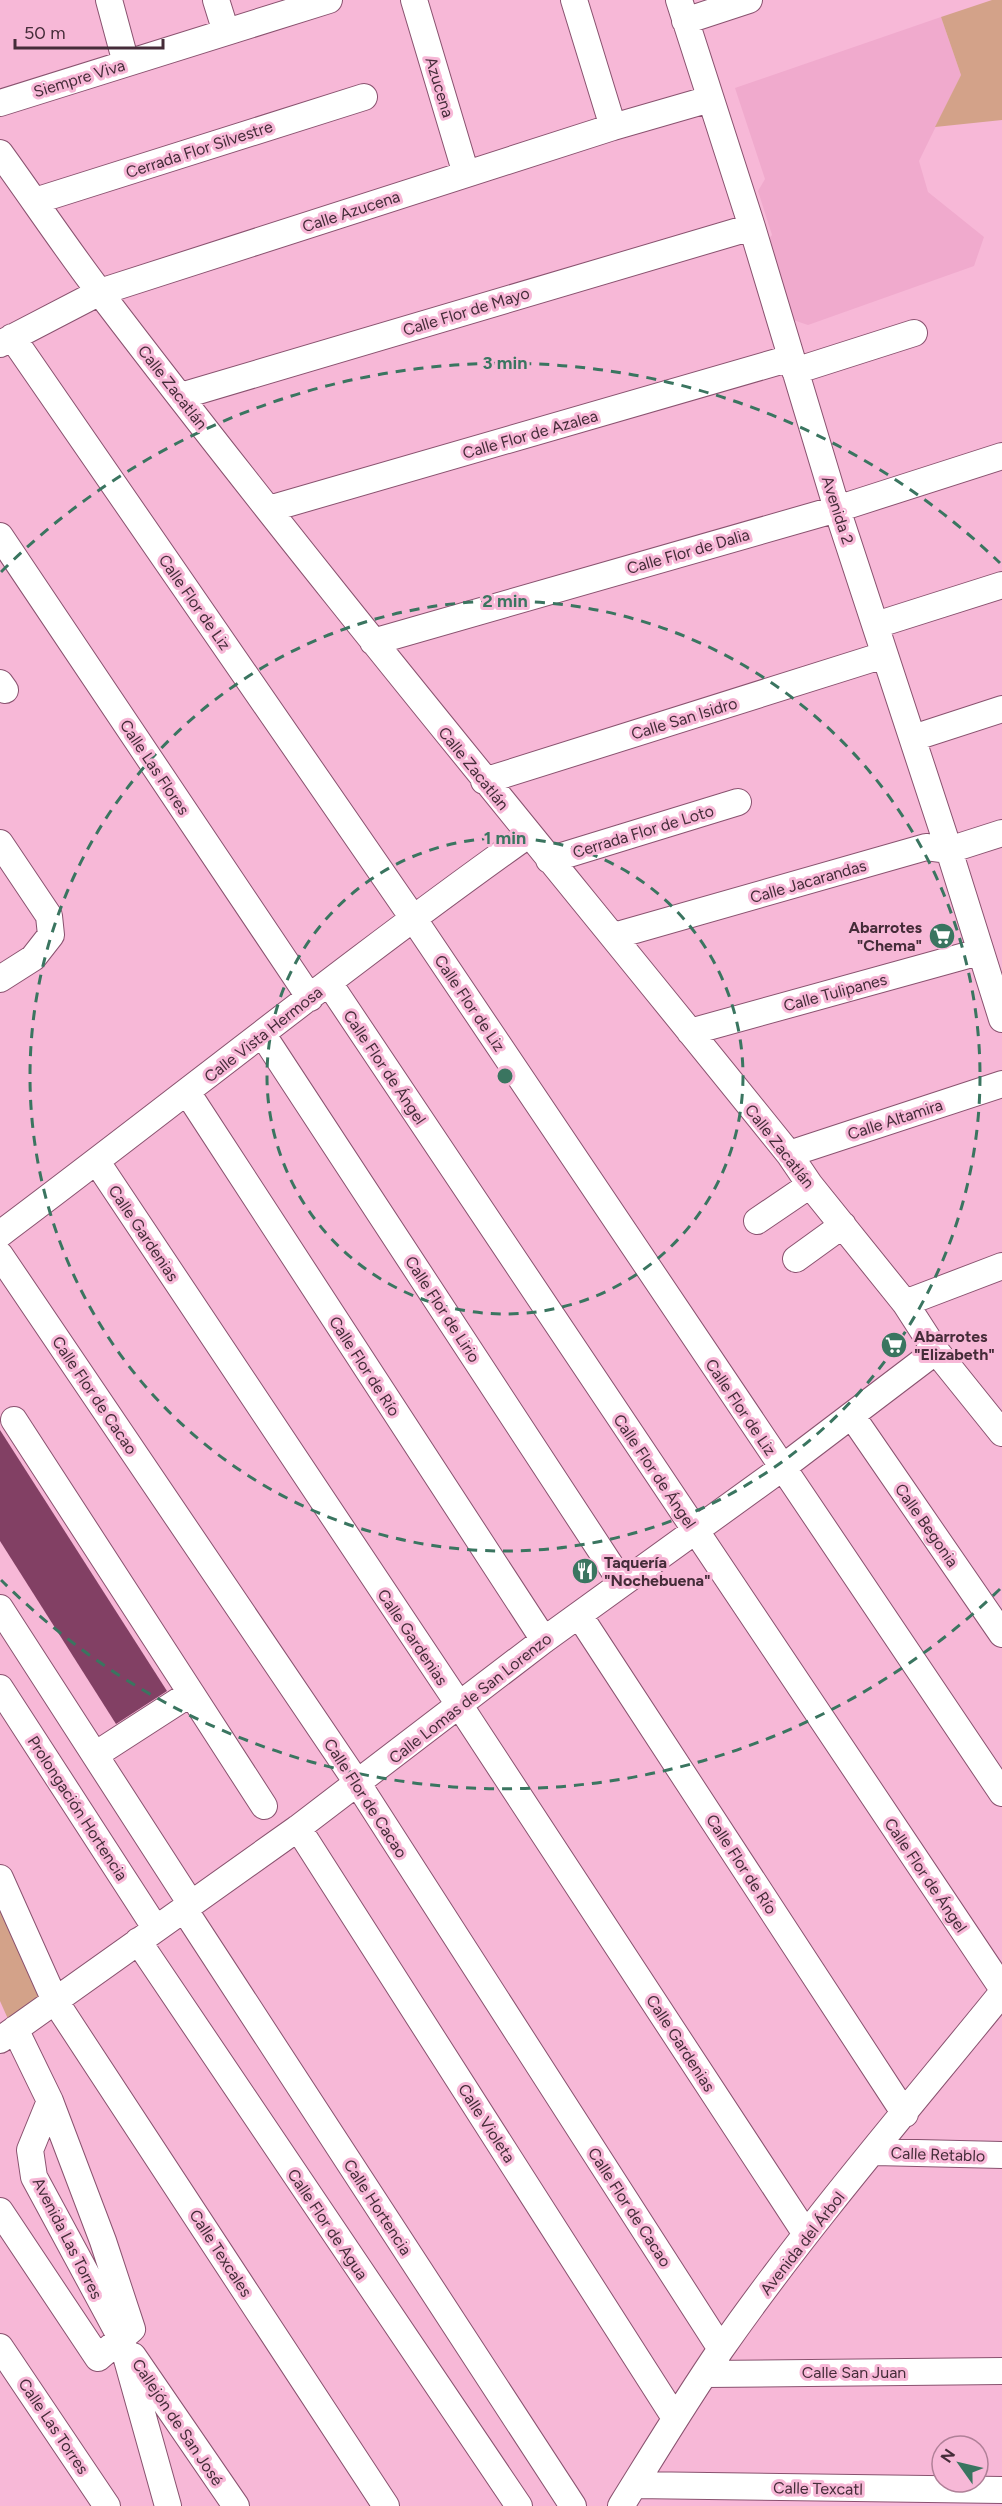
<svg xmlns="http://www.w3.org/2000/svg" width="1002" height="2506" font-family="Figtree,sans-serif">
<rect width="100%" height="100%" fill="#f7b8d7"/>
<path fill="#f0aacd" d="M941,17L961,75L919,161L928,192L984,237L974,266L808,325L787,318L764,245L772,235L758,191L765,179L735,88Z"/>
<path fill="#d3a289" d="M992,0H1002V120L935,127L961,75L941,17Z
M0,1903L55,1997L12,2028L0,2001Z"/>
<path fill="#824064" d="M0,1430L167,1691L116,1724L0,1541Z"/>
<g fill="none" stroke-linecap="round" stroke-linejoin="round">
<defs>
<path id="minor" d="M109,0L126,63
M216,0L226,32
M414,0L466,174
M574,0L613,127
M679,0L752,227L837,509L949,850L1002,1019
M685,21L749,0
M0,103L329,0
M0,153C34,200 66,248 101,294C323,586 559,868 789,1154L810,1185L905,1303L936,1351L1002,1433
M35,201L364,97
M12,337L413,918L1002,1793
M0,344L100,292L613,127L710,99
M795,371L914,333
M181,396L752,227
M269,509L791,358
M0,536L310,998
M876,625L1002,585
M373,642L837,509L1002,456
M0,683L5,690
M913,738L1002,709
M484,781L884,655
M0,843L49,916L51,935L33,958L0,979
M549,860L738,802
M614,936L926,847L949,850L1002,833
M329,983L1002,1988
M690,1032L979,952
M263,1035L622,1583
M187,1092L544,1640
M789,1154L1002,1084
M97,1162L460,1706L806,2234
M757,1221L810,1185
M0,1234C176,1102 348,963 528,835
M0,1255L358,1784L721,2349
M796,1259L843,1225
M905,1303L1002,1266
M852,1416L1002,1634
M14,1420L191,1693L95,1755
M0,1608L191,1904
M579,1615L905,2114
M0,1688L156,1929
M191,1693L264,1806
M298,1828L675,2418
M0,1878L55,2001L386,2506
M184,1909L573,2506
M138,1941L519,2506
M0,2040L298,1828L544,1640L782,1468L936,1351
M50,2101L30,2150L34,2177L121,2338L168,2506
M875,2152L1002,2155
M0,2211L98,2358L132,2329L103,2241L50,2101L15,2029
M0,2347L107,2506
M133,2356L236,2506
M705,2374L1002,2371
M634,2485L1002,2490
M621,2506C654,2453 686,2400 721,2349C807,2226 907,2110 1002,1993"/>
</defs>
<use href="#minor" stroke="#89526f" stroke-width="28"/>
<use href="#minor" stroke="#fff" stroke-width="26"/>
</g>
<g fill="none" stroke="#3a7560" stroke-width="3" stroke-dasharray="10 8">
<circle cx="505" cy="1076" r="238"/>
<circle cx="505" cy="1076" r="475"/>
<path d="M1000 1589A713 713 0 0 1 1 1580M1 572A713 713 0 0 1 1000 563"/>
</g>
<defs>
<symbol id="supermarket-disc" viewBox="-11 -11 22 22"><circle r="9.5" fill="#3a7560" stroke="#f7b8d7"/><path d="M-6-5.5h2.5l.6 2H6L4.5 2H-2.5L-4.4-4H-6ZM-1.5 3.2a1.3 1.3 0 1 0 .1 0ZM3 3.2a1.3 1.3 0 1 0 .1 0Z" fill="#fff"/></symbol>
<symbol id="restaurant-disc" viewBox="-11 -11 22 22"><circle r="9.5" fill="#3a7560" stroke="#f7b8d7"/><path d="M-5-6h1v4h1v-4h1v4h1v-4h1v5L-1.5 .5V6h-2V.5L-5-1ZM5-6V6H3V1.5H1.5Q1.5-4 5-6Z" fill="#fff"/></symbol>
</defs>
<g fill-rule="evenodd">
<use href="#supermarket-disc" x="927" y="921" width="30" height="30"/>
<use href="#supermarket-disc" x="879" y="1330" width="30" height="30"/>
<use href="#restaurant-disc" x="570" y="1556" width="30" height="30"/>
</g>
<g text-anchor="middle" stroke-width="6" stroke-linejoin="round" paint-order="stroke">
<g font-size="16" fill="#452c39" stroke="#f7b8d7">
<text transform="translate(79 78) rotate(-17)" y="6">Siempre Viva</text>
<text transform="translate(440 87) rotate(73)" y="6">Azucena</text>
<text transform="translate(199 149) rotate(-18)" y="6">Cerrada Flor Silvestre</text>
<text transform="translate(351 211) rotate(-18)" y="6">Calle Azucena</text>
<text transform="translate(466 311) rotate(-17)" y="6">Calle Flor de Mayo</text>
<text transform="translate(173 387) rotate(52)" y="6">Calle Zacatlán</text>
<text transform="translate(530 434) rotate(-16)" y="6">Calle Flor de Azalea</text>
<text transform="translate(838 510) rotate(72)" y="6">Avenida 2</text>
<text transform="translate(688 551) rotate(-16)" y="6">Calle Flor de Dalia</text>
<text transform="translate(195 602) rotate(55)" y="6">Calle Flor de Liz</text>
<text transform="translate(684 718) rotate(-17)" y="6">Calle San Isidro</text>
<text transform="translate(155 767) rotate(56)" y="6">Calle Las Flores</text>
<text transform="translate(474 768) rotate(51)" y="6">Calle Zacatlán</text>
<text transform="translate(643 831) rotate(-17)" y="6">Cerrada Flor de Loto</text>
<text transform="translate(808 881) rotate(-16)" y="6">Calle Jacarandas</text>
<text transform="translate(835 992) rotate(-15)" y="6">Calle Tulipanes</text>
<text transform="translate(470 1003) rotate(56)" y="6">Calle Flor de Liz</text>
<text transform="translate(263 1034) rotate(-38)" y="6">Calle Vista Hermosa</text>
<text transform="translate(385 1067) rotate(56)" y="6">Calle Flor de Ángel</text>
<text transform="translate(895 1119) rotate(-18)" y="6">Calle Altamira</text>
<text transform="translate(780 1146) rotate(52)" y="6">Calle Zacatlán</text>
<text transform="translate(144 1233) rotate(56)" y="6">Calle Gardenias</text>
<text transform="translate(443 1309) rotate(57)" y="6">Calle Flor de Lirio</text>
<text transform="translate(365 1366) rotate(57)" y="6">Calle Flor de Río</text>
<text transform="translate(95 1395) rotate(56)" y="6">Calle Flor de Cacao</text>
<text transform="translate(741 1407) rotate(56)" y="6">Calle Flor de Liz</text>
<text transform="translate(655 1471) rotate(56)" y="6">Calle Flor de Ángel</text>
<text transform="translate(927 1525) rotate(55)" y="6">Calle Begonia</text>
<text transform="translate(413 1637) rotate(56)" y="6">Calle Gardenias</text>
<text transform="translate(470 1698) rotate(-38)" y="6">Calle Lomas de San Lorenzo</text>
<text transform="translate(366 1798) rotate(57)" y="6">Calle Flor de Cacao</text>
<text transform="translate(78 1808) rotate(57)" y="6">Prolongación Hortencia</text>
<text transform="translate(742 1864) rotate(57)" y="6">Calle Flor de Río</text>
<text transform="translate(926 1875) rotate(56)" y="6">Calle Flor de Ángel</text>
<text transform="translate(681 2043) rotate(57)" y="6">Calle Gardenias</text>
<text transform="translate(487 2123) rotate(57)" y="6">Calle Violeta</text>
<text transform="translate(938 2154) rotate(2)" y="6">Calle Retablo</text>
<text transform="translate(378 2207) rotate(57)" y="6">Calle Hortencia</text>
<text transform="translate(630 2207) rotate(57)" y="6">Calle Flor de Cacao</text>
<text transform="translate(328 2224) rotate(56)" y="6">Calle Flor de Agua</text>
<text transform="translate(68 2238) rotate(63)" y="6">Avenida Las Torres</text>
<text transform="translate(802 2243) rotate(-52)" y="6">Avenida del Árbol</text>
<text transform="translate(221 2253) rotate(57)" y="6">Calle Texcales</text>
<text x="854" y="2378">Calle San Juan</text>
<text transform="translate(178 2422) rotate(56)" y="6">Callejón de San José</text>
<text transform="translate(54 2426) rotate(56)" y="6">Calle Las Torres</text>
<text transform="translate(818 2488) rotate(1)" y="6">Calle Texcatl</text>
</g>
<g font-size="16" font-weight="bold" fill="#452c39" stroke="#f7b8d7" text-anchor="start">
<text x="922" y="933" text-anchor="end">Abarrotes<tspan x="922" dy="18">"Chema"</tspan></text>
<text x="914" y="1342">Abarrotes<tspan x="914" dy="18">"Elizabeth"</tspan></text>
<text x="604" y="1568">Taquería<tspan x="604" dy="18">"Nochebuena"</tspan></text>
</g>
</g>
<circle cx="505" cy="1076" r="9" fill="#3a7560" stroke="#f7b8d7" stroke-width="3"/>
<g font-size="18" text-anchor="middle" font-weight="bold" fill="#3a7560" stroke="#f7b8d7" stroke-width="6" stroke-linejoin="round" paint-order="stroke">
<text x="505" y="369">3 min</text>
<text x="505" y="607">2 min</text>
<text x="505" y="844">1 min</text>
</g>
<g transform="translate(960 2464) rotate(304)"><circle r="28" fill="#f7b8d7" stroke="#b08098" stroke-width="1.5"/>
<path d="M0-4.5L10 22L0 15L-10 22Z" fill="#3a7560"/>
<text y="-9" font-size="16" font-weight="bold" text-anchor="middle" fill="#452c39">N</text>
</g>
<path d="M15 39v9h148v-9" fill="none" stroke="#452c39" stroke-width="3"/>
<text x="24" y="39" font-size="18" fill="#452c39" stroke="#f7b8d7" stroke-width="4.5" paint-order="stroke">50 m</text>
</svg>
